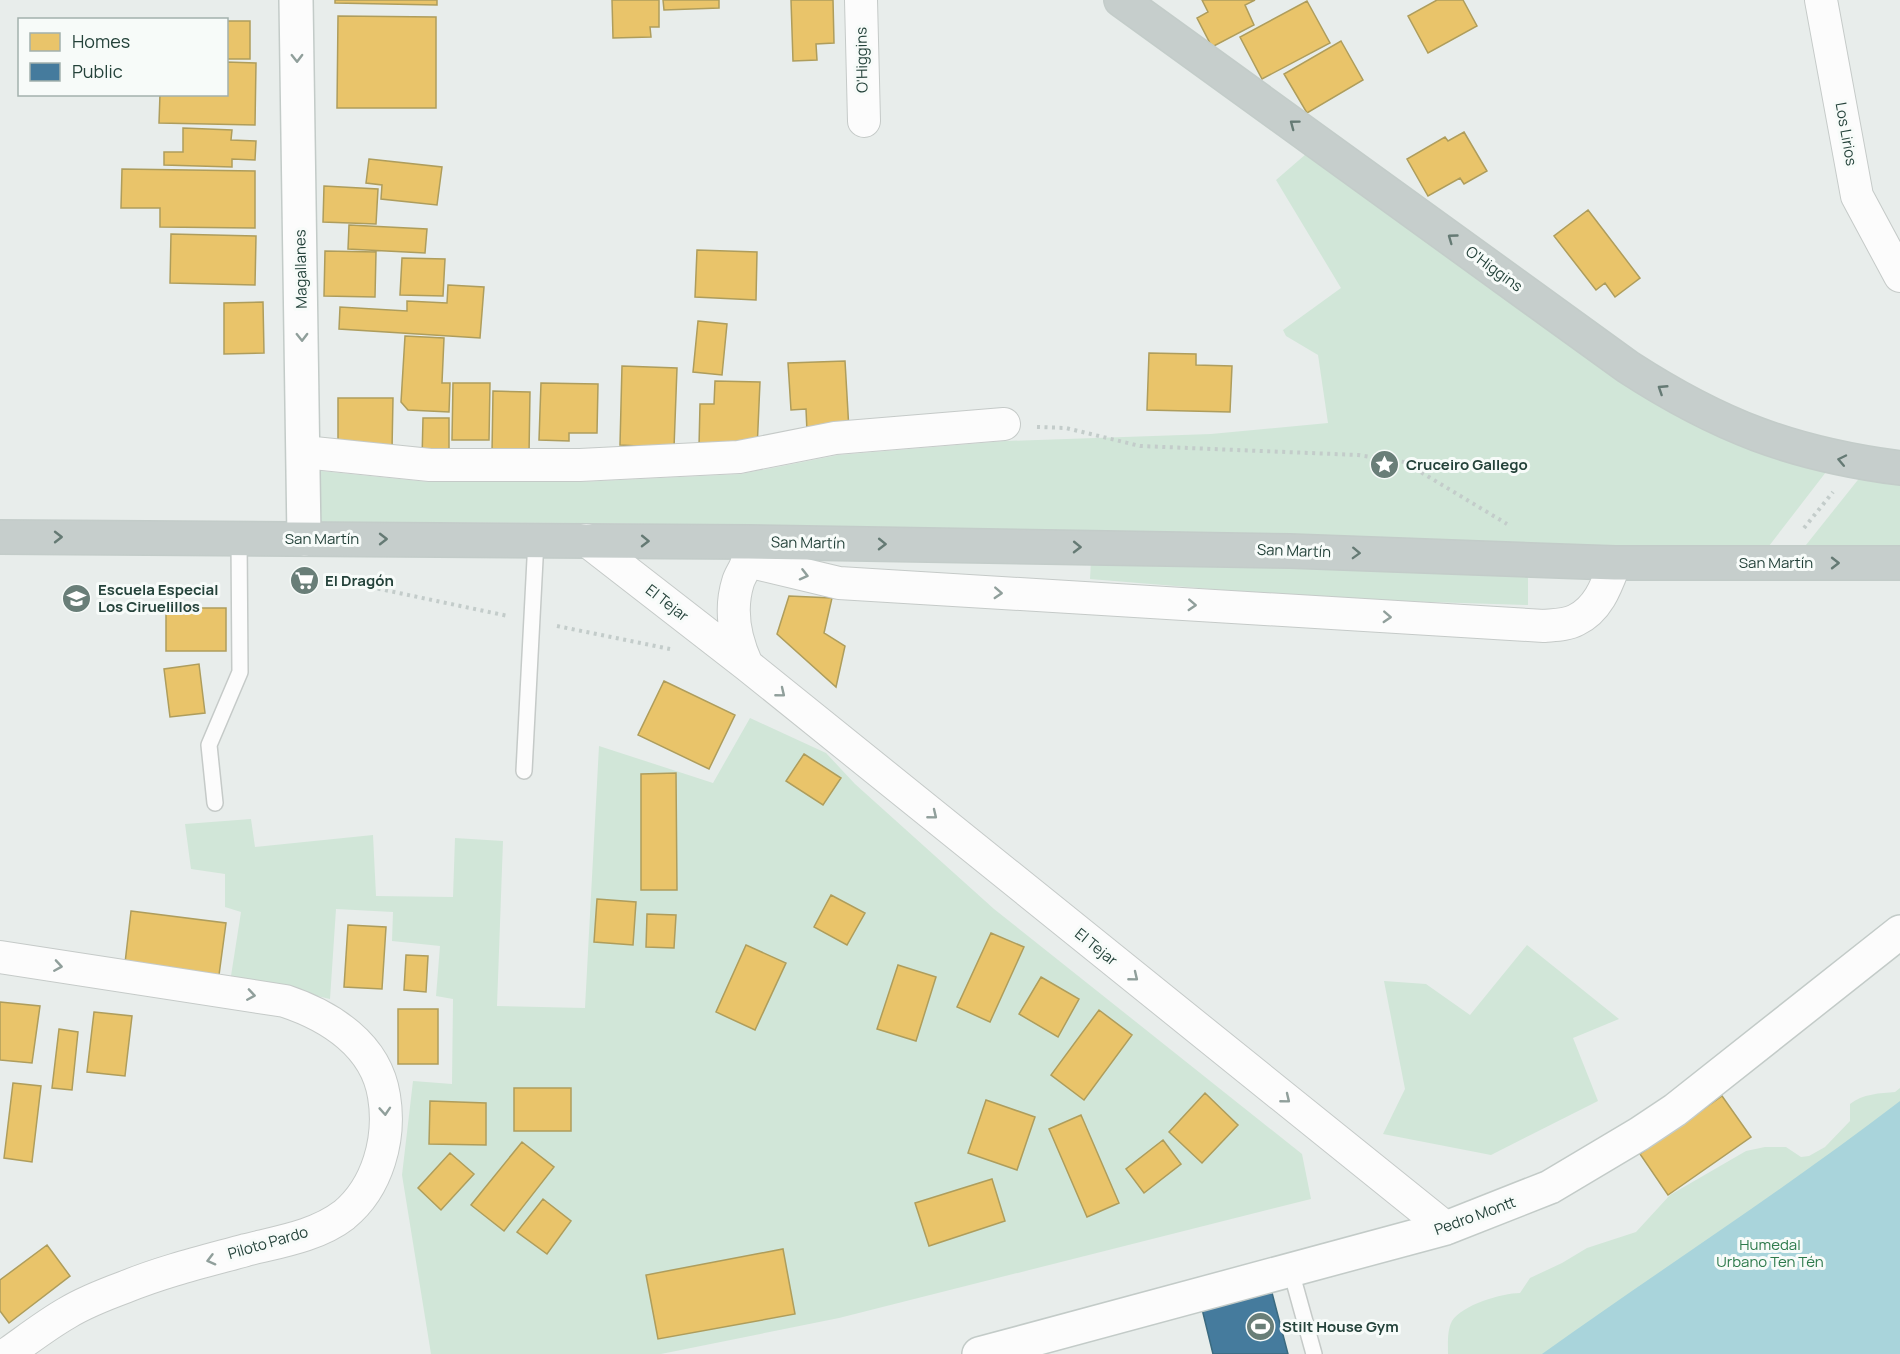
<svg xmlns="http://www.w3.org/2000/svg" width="1900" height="1354" font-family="Manrope,sans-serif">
<rect width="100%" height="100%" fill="#e8edeb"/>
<path fill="#d1e6d8" d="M1306,154L1619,381C1645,397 1671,414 1699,427C1740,446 1784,459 1826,472L1769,546H1616L1291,534L586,523L321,522V471L429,482H580L741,474L838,455L1005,441L1211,434L1328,423L1318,355L1286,336L1283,330L1341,288L1276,180Z
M1861,476L1900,480V551L1802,550Z
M1091,561L1528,572V605L1333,599L1090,579Z
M750,718L826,753L855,784L994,909L1302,1154L1311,1199L839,1318L661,1354H431L402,1175L413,1081L452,1084L453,999L436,996L440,946L392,941L393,912L336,909L330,999L231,976L241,912L225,907V874L191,869L185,824L251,819L255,847L373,835L376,896L453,897L455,838L503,841L497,1006L585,1008L599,746L713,783Z
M1527,945L1619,1019L1573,1038L1598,1101L1491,1155L1383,1134L1405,1089L1384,981L1426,984L1470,1015Z
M1900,1088V1354H1448C1448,1344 1447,1330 1452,1321C1462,1305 1502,1293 1520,1293L1530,1278L1562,1263L1587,1248L1636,1232L1670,1195L1746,1151L1765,1147H1786L1801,1157L1809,1156L1825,1147L1850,1121V1104C1862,1094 1881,1093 1895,1092Z"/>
<path fill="#a9d4db" d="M1900,1101V1354H1542C1661,1269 1784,1190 1900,1101Z"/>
<path fill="#e9c46a" stroke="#ae9d5c" stroke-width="1.5" d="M335,0H437V5L335,3Z
M612,0H659V27H650L651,37L613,38Z
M663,0H719V8L664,10Z
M791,0H833L834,43L816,44L817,60L793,61Z
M1202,0H1255L1245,5L1254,25L1212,47L1197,18L1208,12Z
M1437,0H1463L1477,26L1428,53L1408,16Z
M1307,1L1330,43L1262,79L1240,37Z
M338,16L436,17V108H337Z
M226,21H250V59H226Z
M1341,41L1363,80L1307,113L1284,74Z
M226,62L256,63L255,125L159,123L160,94H226Z
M183,128L232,130L231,140L256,141L255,160L232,159V167L164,165V152H183Z
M1464,132L1487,171L1464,184L1460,178L1428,196L1407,159L1445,137L1448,141Z
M369,159L442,167L437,205L381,199L382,185L366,183Z
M122,169L255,171V228L160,227V208H121Z
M324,186L378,189L376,224L323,222Z
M1588,210L1640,278L1615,297L1605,283L1596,290L1554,236Z
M349,225L427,229L425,253L348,249Z
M171,234L256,236L255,285L170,283Z
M697,250L757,252L756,300L695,297Z
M325,251L376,252L375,297L324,296Z
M402,258L445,259L443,296L400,295Z
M448,285L484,287L480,338L339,329L340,307L407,311V301L447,303Z
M263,302L264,353L224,354V303Z
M698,321L727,324L722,375L693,372Z
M405,336L444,338L442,383H450L449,412L408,410L401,402Z
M1149,353L1196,354V365L1232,366L1230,412L1147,410Z
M845,361L849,430L807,432L806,409L791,410L788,363Z
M622,366L677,368L674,448L620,445Z
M715,381L760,382L757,450L699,447L700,404H714Z
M453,383H490L489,440H452Z
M541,383L598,384L597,433H569V441L539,440Z
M493,391L530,392L529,455L492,454Z
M338,398H393L392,450H338Z
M423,418H449V461L422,460Z
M789,596L832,598L824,633L845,646L836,687L777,634Z
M166,608H226V651H166Z
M199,664L205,713L170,717L164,669Z
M664,681L735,715L709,769L638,735Z
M804,754L841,778L823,805L786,781Z
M676,773L677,890H641V774Z
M831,895L865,913L847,945L814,927Z
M597,899L636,902L633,945L594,942Z
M131,911L226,923L219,975L125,963Z
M647,914L676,915L674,948L646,947Z
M348,925L386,927L382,989L344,987Z
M991,933L1024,947L990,1022L957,1007Z
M746,945L786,963L755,1030L716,1012Z
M406,955L428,956L426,992L404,990Z
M898,965L936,977L916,1041L877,1029Z
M1041,977L1079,999L1058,1037L1019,1014Z
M0,1002L40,1006L32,1063L0,1060Z
M398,1009H438V1064H398Z
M1099,1010L1132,1035L1084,1100L1051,1075Z
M94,1012L132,1016L125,1076L87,1072Z
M59,1029L78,1032L72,1090L52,1088Z
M13,1083L41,1086L32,1162L4,1158Z
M514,1088H571V1131H514Z
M1205,1093L1238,1125L1202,1163L1169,1132Z
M1722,1096L1751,1137L1668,1195L1640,1154Z
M986,1100L1035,1117L1017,1170L968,1153Z
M430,1101L486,1103V1145L429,1144Z
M1081,1115L1119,1203L1087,1217L1049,1129Z
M1163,1140L1181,1164L1144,1193L1126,1169Z
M522,1142L554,1167L504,1231L471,1205Z
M450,1153L474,1174L441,1210L418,1188Z
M992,1179L1005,1221L929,1246L915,1203Z
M543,1199L571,1221L547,1254L517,1232Z
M47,1245L70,1276L9,1323L0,1311V1280Z
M783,1249L795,1314L658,1339L646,1275Z"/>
<path fill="#457b9d" stroke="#3b6a7f" stroke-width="1.5" d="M1271,1289L1288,1354H1213L1202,1309Z"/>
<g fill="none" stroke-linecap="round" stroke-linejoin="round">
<defs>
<path id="service" d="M524,771L536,540
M215,803L209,745L240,672L239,538
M1291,1271L1314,1354"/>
<path id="minor" d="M861,0L864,121
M1821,0L1857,196L1900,276
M304,452L430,465H580L739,457L835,438L1004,424
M586,540L747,665L1446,1228
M747,561L839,583L1544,626C1554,625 1567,625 1576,620C1599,609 1607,584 1615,563
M747,665C735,639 729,611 738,582C740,575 746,568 747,561C748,555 748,548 748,542
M0,957L285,1001C330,1016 376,1045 384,1096C391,1138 378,1187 344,1215C317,1236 278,1242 246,1250C206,1261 164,1271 125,1287C106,1294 85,1302 67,1313C46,1325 27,1340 7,1354"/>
<path id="secondary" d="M296,0L304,539
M979,1354L1446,1228L1550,1187L1639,1134L1675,1110L1900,932"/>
<path id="trunk" d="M1121,0L1628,367C1719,426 1792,454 1900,468
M0,537L748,542L1290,551L1615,563H1900"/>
</defs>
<use href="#service" stroke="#c5cac8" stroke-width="18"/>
<use href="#minor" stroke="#c5cac8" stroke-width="34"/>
<use href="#secondary" stroke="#c3cbc8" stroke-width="36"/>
<use href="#trunk" stroke="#c3ccc9" stroke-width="36"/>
<path stroke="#c3ccca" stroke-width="4" stroke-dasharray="3 4.5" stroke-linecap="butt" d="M1037,427L1066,428L1140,446L1358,455L1404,462L1507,524
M1804,528L1833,492
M335,575L356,584L508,616
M557,626L670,649"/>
<use href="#service" stroke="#fcfcfc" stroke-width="15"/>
<use href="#minor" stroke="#fcfcfc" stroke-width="32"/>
<use href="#secondary" stroke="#fcfcfc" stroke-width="33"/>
<use href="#trunk" stroke="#c6cecc" stroke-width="33"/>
</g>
<defs><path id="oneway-chevron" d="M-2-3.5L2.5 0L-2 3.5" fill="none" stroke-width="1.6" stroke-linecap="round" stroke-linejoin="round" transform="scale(1.5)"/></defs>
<g stroke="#909f9b">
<use href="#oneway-chevron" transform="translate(297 58) rotate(89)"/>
<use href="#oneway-chevron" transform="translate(302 337) rotate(89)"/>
<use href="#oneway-chevron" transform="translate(804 575) rotate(14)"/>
<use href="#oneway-chevron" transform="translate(998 593) rotate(3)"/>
<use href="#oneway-chevron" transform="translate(1192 605) rotate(3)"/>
<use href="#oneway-chevron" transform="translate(1387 617) rotate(3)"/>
<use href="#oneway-chevron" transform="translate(781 693) rotate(39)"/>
<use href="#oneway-chevron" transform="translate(933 815) rotate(39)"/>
<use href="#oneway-chevron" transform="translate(58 966) rotate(9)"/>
<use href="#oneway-chevron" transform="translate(1134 977) rotate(39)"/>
<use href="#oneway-chevron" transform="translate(251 995) rotate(9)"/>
<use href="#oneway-chevron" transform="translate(1286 1099) rotate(39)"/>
<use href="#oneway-chevron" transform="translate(385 1111) rotate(86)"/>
<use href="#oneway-chevron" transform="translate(211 1260) rotate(165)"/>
</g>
<g stroke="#657a74">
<use href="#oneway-chevron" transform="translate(1294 124) rotate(-143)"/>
<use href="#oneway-chevron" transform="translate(1452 238) rotate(-144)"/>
<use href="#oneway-chevron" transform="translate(1662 389) rotate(-147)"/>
<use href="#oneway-chevron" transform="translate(1842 460) rotate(-168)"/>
<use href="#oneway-chevron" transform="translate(58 537)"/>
<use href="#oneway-chevron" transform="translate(383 539)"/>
<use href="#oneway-chevron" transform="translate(645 541) rotate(1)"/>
<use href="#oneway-chevron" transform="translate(882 544) rotate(1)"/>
<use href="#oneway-chevron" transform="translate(1077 547) rotate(1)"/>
<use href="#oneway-chevron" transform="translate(1356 553) rotate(2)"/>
<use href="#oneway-chevron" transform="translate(1835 563)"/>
</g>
<defs>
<symbol id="sight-disc" viewBox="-11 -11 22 22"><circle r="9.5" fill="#697e78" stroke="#f7fbf9"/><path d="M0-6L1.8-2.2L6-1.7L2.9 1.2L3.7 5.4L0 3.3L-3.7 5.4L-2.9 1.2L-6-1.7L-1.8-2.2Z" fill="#fff"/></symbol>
<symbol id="supermarket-disc" viewBox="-11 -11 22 22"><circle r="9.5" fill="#697e78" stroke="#f7fbf9"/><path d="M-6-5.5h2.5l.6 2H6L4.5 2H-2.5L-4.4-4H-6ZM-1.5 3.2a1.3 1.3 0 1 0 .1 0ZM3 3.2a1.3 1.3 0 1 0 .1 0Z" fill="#fff"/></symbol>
<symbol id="school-disc" viewBox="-11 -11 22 22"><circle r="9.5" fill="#697e78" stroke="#f7fbf9"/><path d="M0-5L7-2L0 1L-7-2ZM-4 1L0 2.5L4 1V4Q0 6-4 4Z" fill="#fff"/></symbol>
<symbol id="stadium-disc" viewBox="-11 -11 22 22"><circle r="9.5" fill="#697e78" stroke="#f7fbf9"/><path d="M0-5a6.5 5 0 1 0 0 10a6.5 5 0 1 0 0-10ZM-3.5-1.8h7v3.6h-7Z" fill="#fff"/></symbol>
</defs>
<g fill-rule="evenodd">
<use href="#sight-disc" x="1368" y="448" width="33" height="33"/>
<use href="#supermarket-disc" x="288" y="564" width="33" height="33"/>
<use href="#school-disc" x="60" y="582" width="33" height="33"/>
<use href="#stadium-disc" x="1244" y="1310" width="33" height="33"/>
</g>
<g text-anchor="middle" stroke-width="6" stroke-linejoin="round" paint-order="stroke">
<g font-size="15" fill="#24423a" stroke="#f7fbf9">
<text transform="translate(862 60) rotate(-91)" y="5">O'Higgins</text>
<text transform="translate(1846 134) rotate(80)" y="5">Los Lirios</text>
<text transform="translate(301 269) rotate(-91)" y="5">Magallanes</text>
<text transform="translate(1494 269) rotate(36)" y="5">O'Higgins</text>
<text x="322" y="544">San Martín</text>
<text transform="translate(808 543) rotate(1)" y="5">San Martín</text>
<text transform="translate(1294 551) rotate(2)" y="5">San Martín</text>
<text x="1776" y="568">San Martín</text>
<text transform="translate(667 603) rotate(38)" y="5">El Tejar</text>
<text transform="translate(1096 947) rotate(39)" y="5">El Tejar</text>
<text transform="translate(1475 1216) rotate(-20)" y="5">Pedro Montt</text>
<text transform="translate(268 1243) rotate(-16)" y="5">Piloto Pardo</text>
</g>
<g font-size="15" font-weight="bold" fill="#24423a" stroke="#f7fbf9" text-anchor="start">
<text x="1406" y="470">Cruceiro Gallego</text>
<text x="325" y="586">El Dragón</text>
<text x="98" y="595">Escuela Especial<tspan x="98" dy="17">Los Ciruelillos</tspan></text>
<text x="1282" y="1332">Stilt House Gym</text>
</g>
<g font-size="15" fill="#2d7a4b" stroke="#f7fbf9">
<text x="1770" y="1250">Humedal<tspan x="1770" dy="17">Urbano Ten Tén</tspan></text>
</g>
</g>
<rect x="18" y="18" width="210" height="78" fill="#f7fbf9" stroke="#a3b1ad" stroke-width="1.5"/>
<rect x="30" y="33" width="30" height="18" fill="#e9c46a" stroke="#a3b1ad" stroke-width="1.5"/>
<text x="72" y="48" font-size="18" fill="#24423a">Homes</text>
<rect x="30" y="63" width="30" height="18" fill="#457b9d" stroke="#a3b1ad" stroke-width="1.5"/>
<text x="72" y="78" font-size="18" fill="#24423a">Public</text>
</svg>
